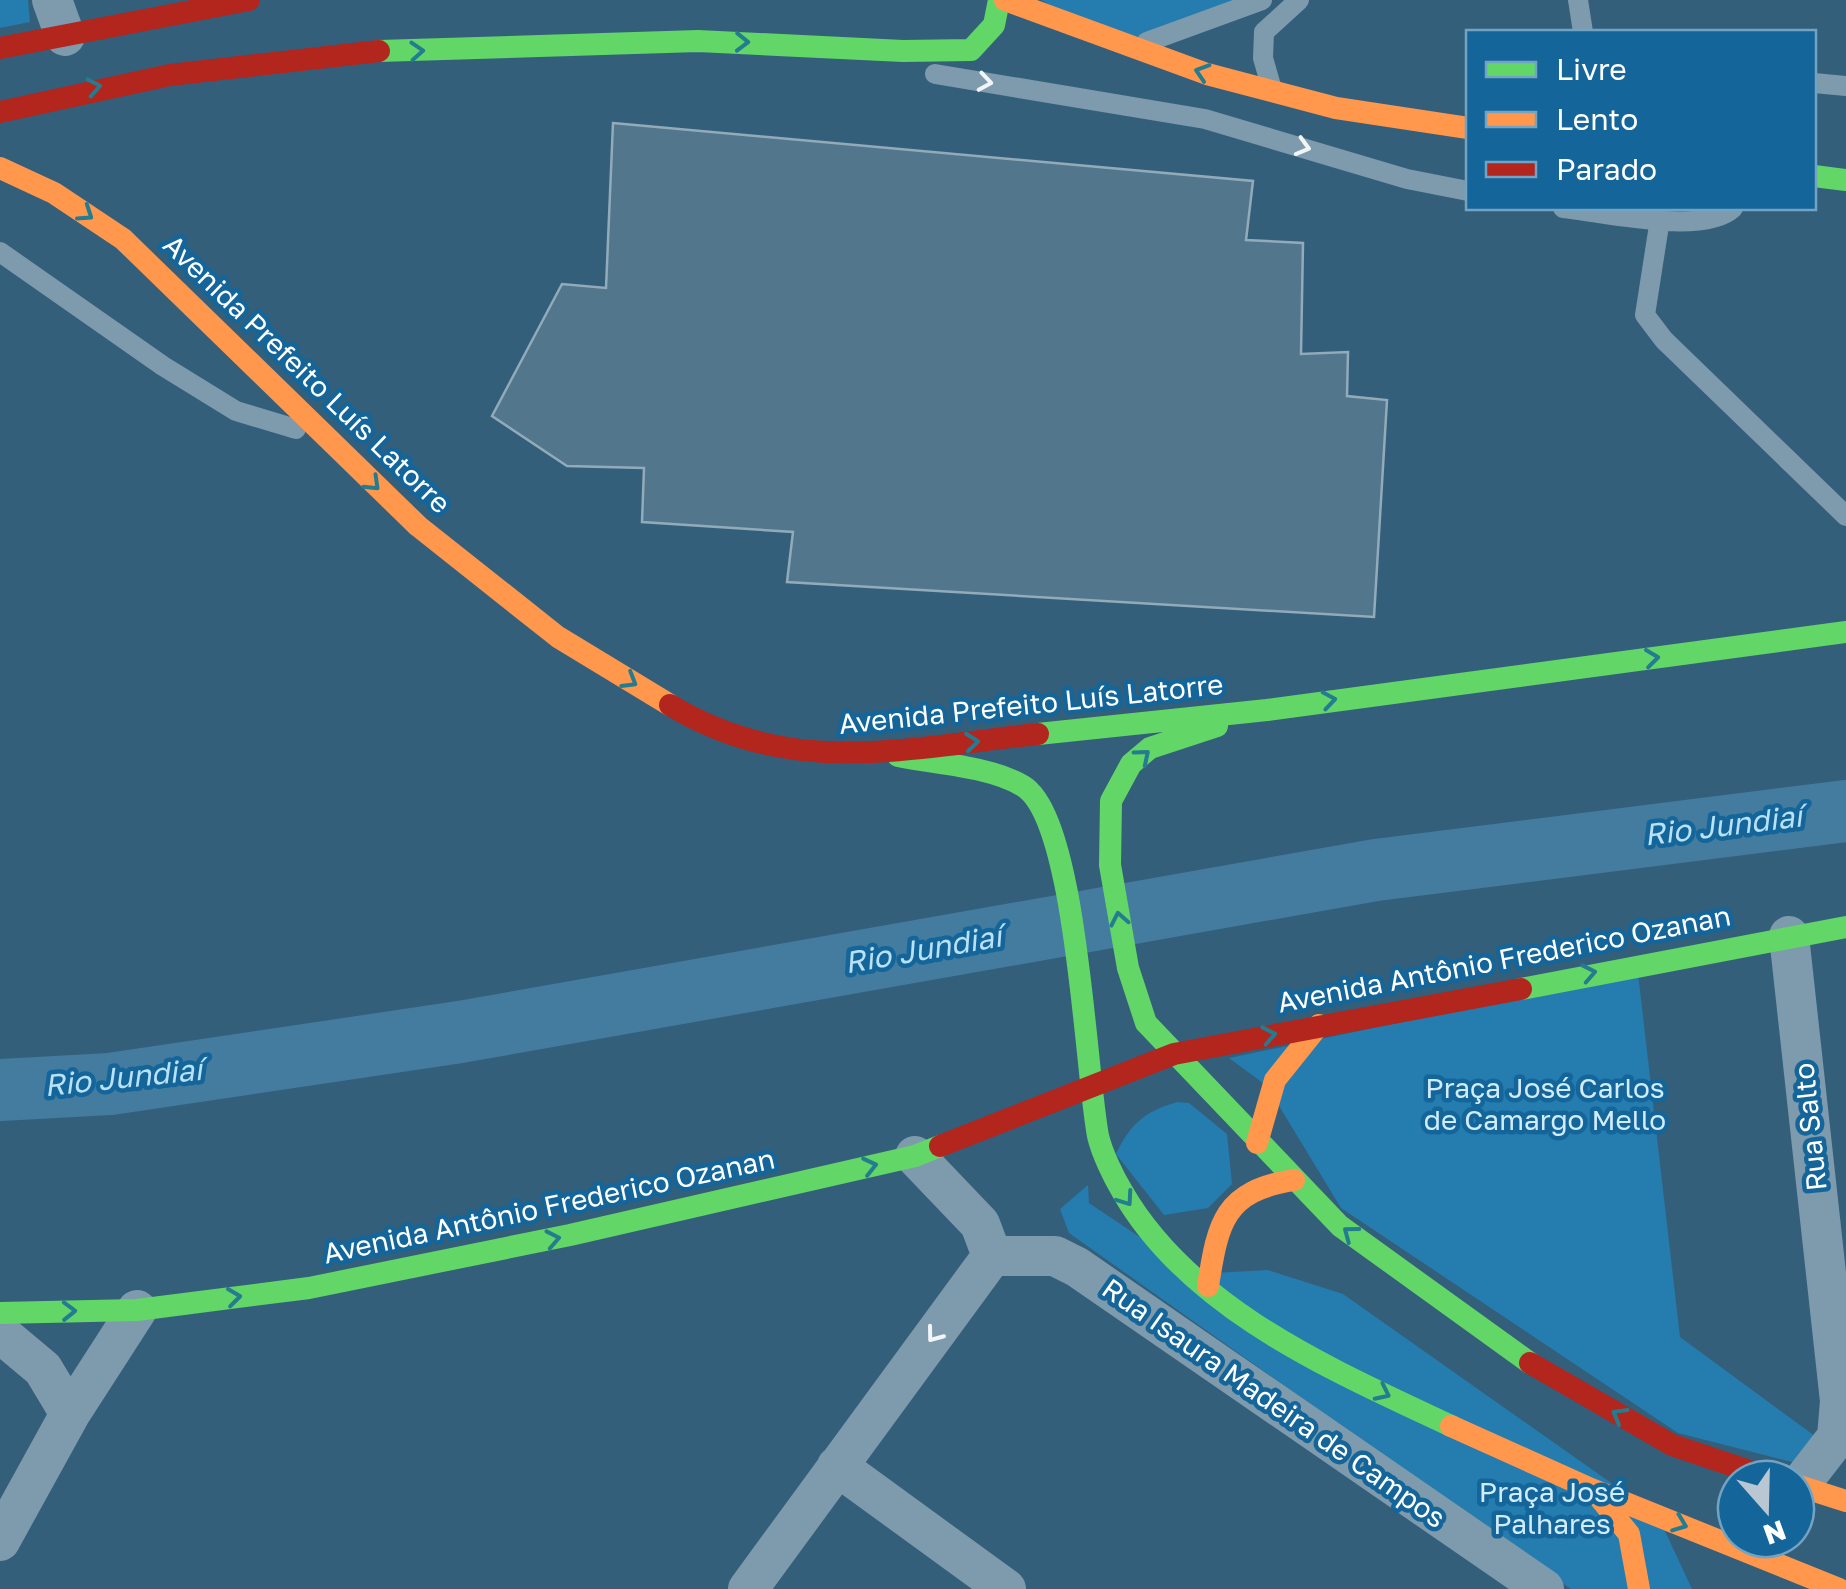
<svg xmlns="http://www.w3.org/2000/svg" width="1846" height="1589" font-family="'Golos Text',sans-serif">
<rect width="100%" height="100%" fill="#335f7b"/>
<path fill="#257caf" d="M0,0H28L30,22L0,28Z
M1041,0H1257L1135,56Z
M1638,973L1680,1337L1823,1442L1804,1465L1678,1433L1341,1208L1267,1086L1229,1058Z
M1177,1102L1189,1103L1227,1134L1232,1184L1208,1208L1164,1215L1116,1154C1131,1123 1144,1112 1177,1102Z
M1088,1185L1089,1203L1195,1274L1268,1270L1343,1294L1658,1516L1692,1589H1571L1069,1233L1060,1209Z"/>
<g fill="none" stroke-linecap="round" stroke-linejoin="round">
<path stroke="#447c9f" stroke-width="62" d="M0,1090L110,1084L460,1032L1376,870L1846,811"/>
</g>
<path fill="#52768c" stroke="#92abbb" stroke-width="2.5" d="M613,123L1253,181L1246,240L1303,243L1301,354L1348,352L1347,396L1387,400L1374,617L787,582L793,532L642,522L644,468L567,466L492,416L562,284L606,288Z"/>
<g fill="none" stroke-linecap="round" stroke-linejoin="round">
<path stroke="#7e9aad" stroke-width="20" d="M1578,0L1583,32
M1147,42L1262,0
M935,74L1205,119L1407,179L1468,191
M1814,83L1846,86
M1271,86L1263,58L1264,32L1299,0
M1563,208C1603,212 1704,236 1733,208
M1660,219L1645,315L1664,340L1846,516
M0,252L163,366L236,411L296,429"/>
<path stroke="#7e9aad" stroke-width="40" d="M52,0L65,36
M1789,936L1840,1401L1837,1437L1799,1486
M915,1156L980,1224L992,1256
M992,1256H1055L1077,1267L1544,1589
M0,1333L43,1369L70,1414
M837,1466L1006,1589
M0,1541L70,1414L137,1310
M748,1589L992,1256"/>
<path stroke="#63d668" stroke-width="22" d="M379,51L698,41L903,51L971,50L994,25L999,0
M1814,176L1846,180
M1217,726L1150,748L1131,764L1111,801L1110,865L1128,968L1146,1023L1340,1226L1530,1363
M1038,734L1267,710L1846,632
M898,756C936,764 990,766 1023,786C1077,819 1085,1067 1098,1136C1102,1153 1113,1176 1122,1191C1190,1310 1333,1370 1451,1426
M1521,989L1846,927
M0,1313L137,1310L309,1288L570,1235L915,1156L940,1146"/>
<path stroke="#ff974d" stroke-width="22" d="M1005,0L1207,74L1336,108L1468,128
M0,168L54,193L123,239L418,526L558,637L670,705
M1257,1143L1275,1080L1319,1025
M1208,1286C1218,1222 1224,1191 1294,1180
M1451,1426L1591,1489L1839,1589
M1796,1485L1846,1501
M1595,1492L1629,1534L1639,1589"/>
<path stroke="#b3261e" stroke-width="22" d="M0,48L249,0
M0,112L170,75L379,51
M670,705C792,779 905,748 1038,734
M940,1146L1174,1054L1521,989
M1530,1363L1672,1445L1773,1479"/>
</g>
<defs><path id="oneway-chevron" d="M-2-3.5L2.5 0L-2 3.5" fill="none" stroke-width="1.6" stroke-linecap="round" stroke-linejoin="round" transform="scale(2.5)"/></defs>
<g stroke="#247c90">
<use href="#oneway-chevron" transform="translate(742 42) rotate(1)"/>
<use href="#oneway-chevron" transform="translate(417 51) rotate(-4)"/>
<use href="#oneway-chevron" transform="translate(1202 72) rotate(-162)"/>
<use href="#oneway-chevron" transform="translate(94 87) rotate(-11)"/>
<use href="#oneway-chevron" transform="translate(86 214) rotate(34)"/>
<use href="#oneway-chevron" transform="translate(373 484) rotate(44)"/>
<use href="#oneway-chevron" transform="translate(1652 658) rotate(-7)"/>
<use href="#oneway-chevron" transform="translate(630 681) rotate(31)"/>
<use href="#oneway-chevron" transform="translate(1329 700) rotate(-9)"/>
<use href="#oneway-chevron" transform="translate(972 742) rotate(-6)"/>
<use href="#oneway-chevron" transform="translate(1143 756) rotate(-40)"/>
<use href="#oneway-chevron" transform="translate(1119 919) rotate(-101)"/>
<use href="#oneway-chevron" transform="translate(1589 973) rotate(-11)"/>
<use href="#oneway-chevron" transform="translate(1269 1035) rotate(-11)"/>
<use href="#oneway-chevron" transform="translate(870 1166) rotate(-13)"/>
<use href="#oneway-chevron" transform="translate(1126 1199) rotate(55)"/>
<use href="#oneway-chevron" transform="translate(1350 1233) rotate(-143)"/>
<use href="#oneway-chevron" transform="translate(553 1239) rotate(-11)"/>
<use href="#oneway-chevron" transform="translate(234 1297) rotate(-7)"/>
<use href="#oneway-chevron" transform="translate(69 1311) rotate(-1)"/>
<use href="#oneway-chevron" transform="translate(1383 1393) rotate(26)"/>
<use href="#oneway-chevron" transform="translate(1619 1415) rotate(-150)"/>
<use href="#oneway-chevron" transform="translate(1680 1524) rotate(21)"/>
</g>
<g stroke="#f2f5f7">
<use href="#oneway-chevron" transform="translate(985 82) rotate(9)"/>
<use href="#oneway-chevron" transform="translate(1303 147) rotate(16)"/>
<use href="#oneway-chevron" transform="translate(934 1335) rotate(127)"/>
</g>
<g text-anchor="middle" stroke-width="9" stroke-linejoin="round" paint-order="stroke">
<g font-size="28" fill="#fff" stroke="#14669a">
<text transform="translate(307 374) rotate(44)" y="10">Avenida Prefeito Luís Latorre</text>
<text transform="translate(1031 704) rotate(-6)" y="10">Avenida Prefeito Luís Latorre</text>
<text transform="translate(1504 959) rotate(-11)" y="10">Avenida Antônio Frederico Ozanan</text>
<text transform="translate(1810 1127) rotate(-96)" y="10">Rua Salto</text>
<text transform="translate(549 1206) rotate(-12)" y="10">Avenida Antônio Frederico Ozanan</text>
<text transform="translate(1274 1403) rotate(35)" y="10">Rua Isaura Madeira de Campos</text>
</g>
<g font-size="28" fill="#d1ecfd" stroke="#14669a">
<text x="1545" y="1098">Praça José Carlos<tspan x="1545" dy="32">de Camargo Mello</tspan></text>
<text x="1552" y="1502">Praça José<tspan x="1552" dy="32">Palhares</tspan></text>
</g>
<g font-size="30" font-style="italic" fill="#b9e2f9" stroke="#14669a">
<text transform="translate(1723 826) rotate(-7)" y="10">Rio Jundiaí</text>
<text transform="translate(923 950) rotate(-10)" y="10">Rio Jundiaí</text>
<text transform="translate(123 1078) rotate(-6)" y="10">Rio Jundiaí</text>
</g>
</g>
<rect x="1466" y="30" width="350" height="180" fill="#14669a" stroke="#72a3c2" stroke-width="2.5"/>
<rect x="1486" y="62" width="50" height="15" fill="#63d668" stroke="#72a3c2" stroke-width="2.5"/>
<text x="1556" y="80" font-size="30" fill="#ffffff">Livre</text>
<rect x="1486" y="112" width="50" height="15" fill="#ff974d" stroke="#72a3c2" stroke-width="2.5"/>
<text x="1556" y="130" font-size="30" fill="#ffffff">Lento</text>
<rect x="1486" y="162" width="50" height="15" fill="#b3261e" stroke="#72a3c2" stroke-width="2.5"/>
<text x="1556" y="180" font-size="30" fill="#ffffff">Parado</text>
<g transform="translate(1766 1509) rotate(160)"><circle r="48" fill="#14669a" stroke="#72a3c2" stroke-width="2.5"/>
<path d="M0-8L18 38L0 25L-18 38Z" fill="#b8c7d1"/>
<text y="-15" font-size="28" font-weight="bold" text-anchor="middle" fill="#ffffff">N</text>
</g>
</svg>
